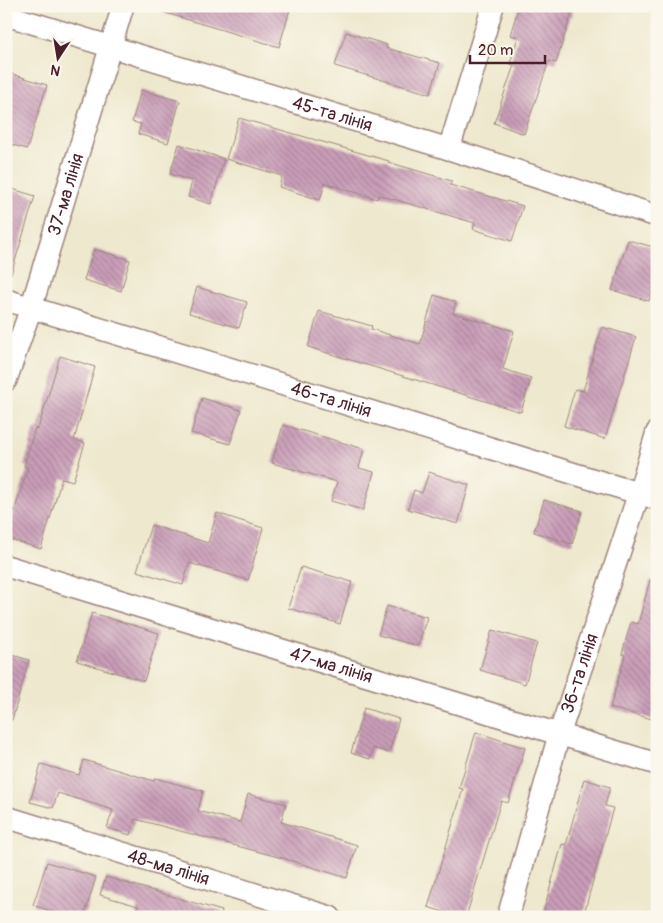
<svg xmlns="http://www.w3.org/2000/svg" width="663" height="923" font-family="Pangolin,sans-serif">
<defs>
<pattern id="building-back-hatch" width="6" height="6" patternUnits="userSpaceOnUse" patternTransform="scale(1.25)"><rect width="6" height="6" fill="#c99db8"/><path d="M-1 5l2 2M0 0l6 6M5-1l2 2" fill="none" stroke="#a57f96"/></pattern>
</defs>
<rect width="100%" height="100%" fill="#fbf7ec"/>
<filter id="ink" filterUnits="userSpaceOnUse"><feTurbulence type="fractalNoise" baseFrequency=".02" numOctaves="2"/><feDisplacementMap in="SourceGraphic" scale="10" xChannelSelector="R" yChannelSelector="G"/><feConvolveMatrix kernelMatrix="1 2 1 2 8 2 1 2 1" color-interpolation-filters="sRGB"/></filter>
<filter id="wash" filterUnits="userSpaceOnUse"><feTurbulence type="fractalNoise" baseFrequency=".0096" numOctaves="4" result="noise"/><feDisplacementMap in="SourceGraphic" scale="20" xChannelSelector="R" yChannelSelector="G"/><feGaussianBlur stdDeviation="1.12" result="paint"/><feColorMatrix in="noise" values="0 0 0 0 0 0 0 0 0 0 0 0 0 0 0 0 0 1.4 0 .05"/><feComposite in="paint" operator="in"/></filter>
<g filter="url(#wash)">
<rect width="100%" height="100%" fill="#eee8ce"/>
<g id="blocks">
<path fill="url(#building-back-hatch)" d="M163,6H291L279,47L162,12Z
M519,6H574L556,63L549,61L524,134L494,123L514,65L510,64L518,37L510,35Z
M346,32L387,45L386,48L440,63L430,94L335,66Z
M6,72L47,85L27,149L6,143Z
M141,90L180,101L168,143L138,134L141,124L132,122Z
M239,118L389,161L388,162L452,181L450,185L523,206L512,241L473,229L475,223L379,195L377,199L325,183L320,200L279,187L282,176L226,159Z
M179,144L224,159L211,204L188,197L192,181L170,174Z
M6,187L35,196L11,274L6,273Z
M628,240L657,248V276L649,301L612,290Z
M94,249L130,260L121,291L84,280Z
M197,287L247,302L239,328L189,313Z
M434,295L456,302L453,313L514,331L503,369L531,378L521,412L308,347L319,311L372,326L371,329L420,344Z
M602,327L636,337L605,439L564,426L575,389L583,391Z
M60,356L95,367L74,440L85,443L73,481L62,478L41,549L6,538L28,467L24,466L35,428L38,429Z
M202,398L241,410L230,444L191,433Z
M283,425L364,449L359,468L374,472L363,510L331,501L337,482L272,463Z
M429,472L469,485L458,524L408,509L414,490L422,493Z
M544,500L582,511L572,544L534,532Z
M217,513L263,528L248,580L189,563L183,585L137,571L151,525L208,543Z
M301,567L352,582L340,624L288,608Z
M650,580L657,581V704L652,719L610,708L625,655L622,654L631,622L638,624Z
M387,606L427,617L418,646L378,635Z
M92,613L159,633L144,681L77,661Z
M492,630L537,643L525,684L480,670Z
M6,653L29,660L12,720H6Z
M364,708L399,719L389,753L373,748L370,759L351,753Z
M476,732L525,748L508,803L501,801L466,917H459L428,907L463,789L459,788Z
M84,760L154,781L155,778L203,791L198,811L240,822L248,794L286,804L281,822L357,845L347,878L286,859L135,819L130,835L107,828L113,810L58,793L53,808L30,802L41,764L79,775Z
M584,779L610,787L605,806L613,808L583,917H542L562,844L566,845Z
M47,862L96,877L84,917H69L33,905Z
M106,877L222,911L221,917H135L138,906L100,895Z"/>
</g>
</g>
<g filter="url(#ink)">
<use href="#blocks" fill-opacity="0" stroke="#9c847c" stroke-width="1"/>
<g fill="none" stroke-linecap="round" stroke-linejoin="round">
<defs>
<g id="street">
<path id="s1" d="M6,15L449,149L657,216"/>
<path d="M449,149L493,6"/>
<path id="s2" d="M6,300L657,499"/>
<path id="s3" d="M6,380L31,308L123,6"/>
<path id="s4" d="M6,566L657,764"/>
<path id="s5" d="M6,817L330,917"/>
<path id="s6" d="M508,917L559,735L639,493L657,432"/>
</g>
</defs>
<use href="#street" stroke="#9c847c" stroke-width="24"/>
<use href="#street" stroke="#fff" stroke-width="21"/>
</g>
</g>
<g text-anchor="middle" stroke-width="4" stroke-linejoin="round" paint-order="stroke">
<g font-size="18" fill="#4a1f2b" stroke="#fbf7ec">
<text dy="6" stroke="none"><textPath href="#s1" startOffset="341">45-та лінія</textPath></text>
<text dy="6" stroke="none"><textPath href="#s3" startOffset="195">37-ма лінія</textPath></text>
<text dy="6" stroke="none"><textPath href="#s2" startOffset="340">46-та лінія</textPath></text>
<text dy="6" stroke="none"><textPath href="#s4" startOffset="340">47-ма лінія</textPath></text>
<text dy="6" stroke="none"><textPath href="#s6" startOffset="254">36-та лінія</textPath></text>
<text dy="6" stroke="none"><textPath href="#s5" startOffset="170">48-ма лінія</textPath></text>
</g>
</g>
<rect width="663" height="923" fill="none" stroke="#fbf7ec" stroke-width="25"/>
<g transform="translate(58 58) rotate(192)" stroke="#fbf7ec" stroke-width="4" paint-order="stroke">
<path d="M0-4L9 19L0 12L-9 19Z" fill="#4a1f2b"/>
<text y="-8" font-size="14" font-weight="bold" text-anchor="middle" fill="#4a1f2b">N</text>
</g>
<path d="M470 55v8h75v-8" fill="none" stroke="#4a1f2b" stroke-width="2.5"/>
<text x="478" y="55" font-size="15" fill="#4a1f2b" stroke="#fbf7ec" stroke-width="4" paint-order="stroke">20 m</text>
</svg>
